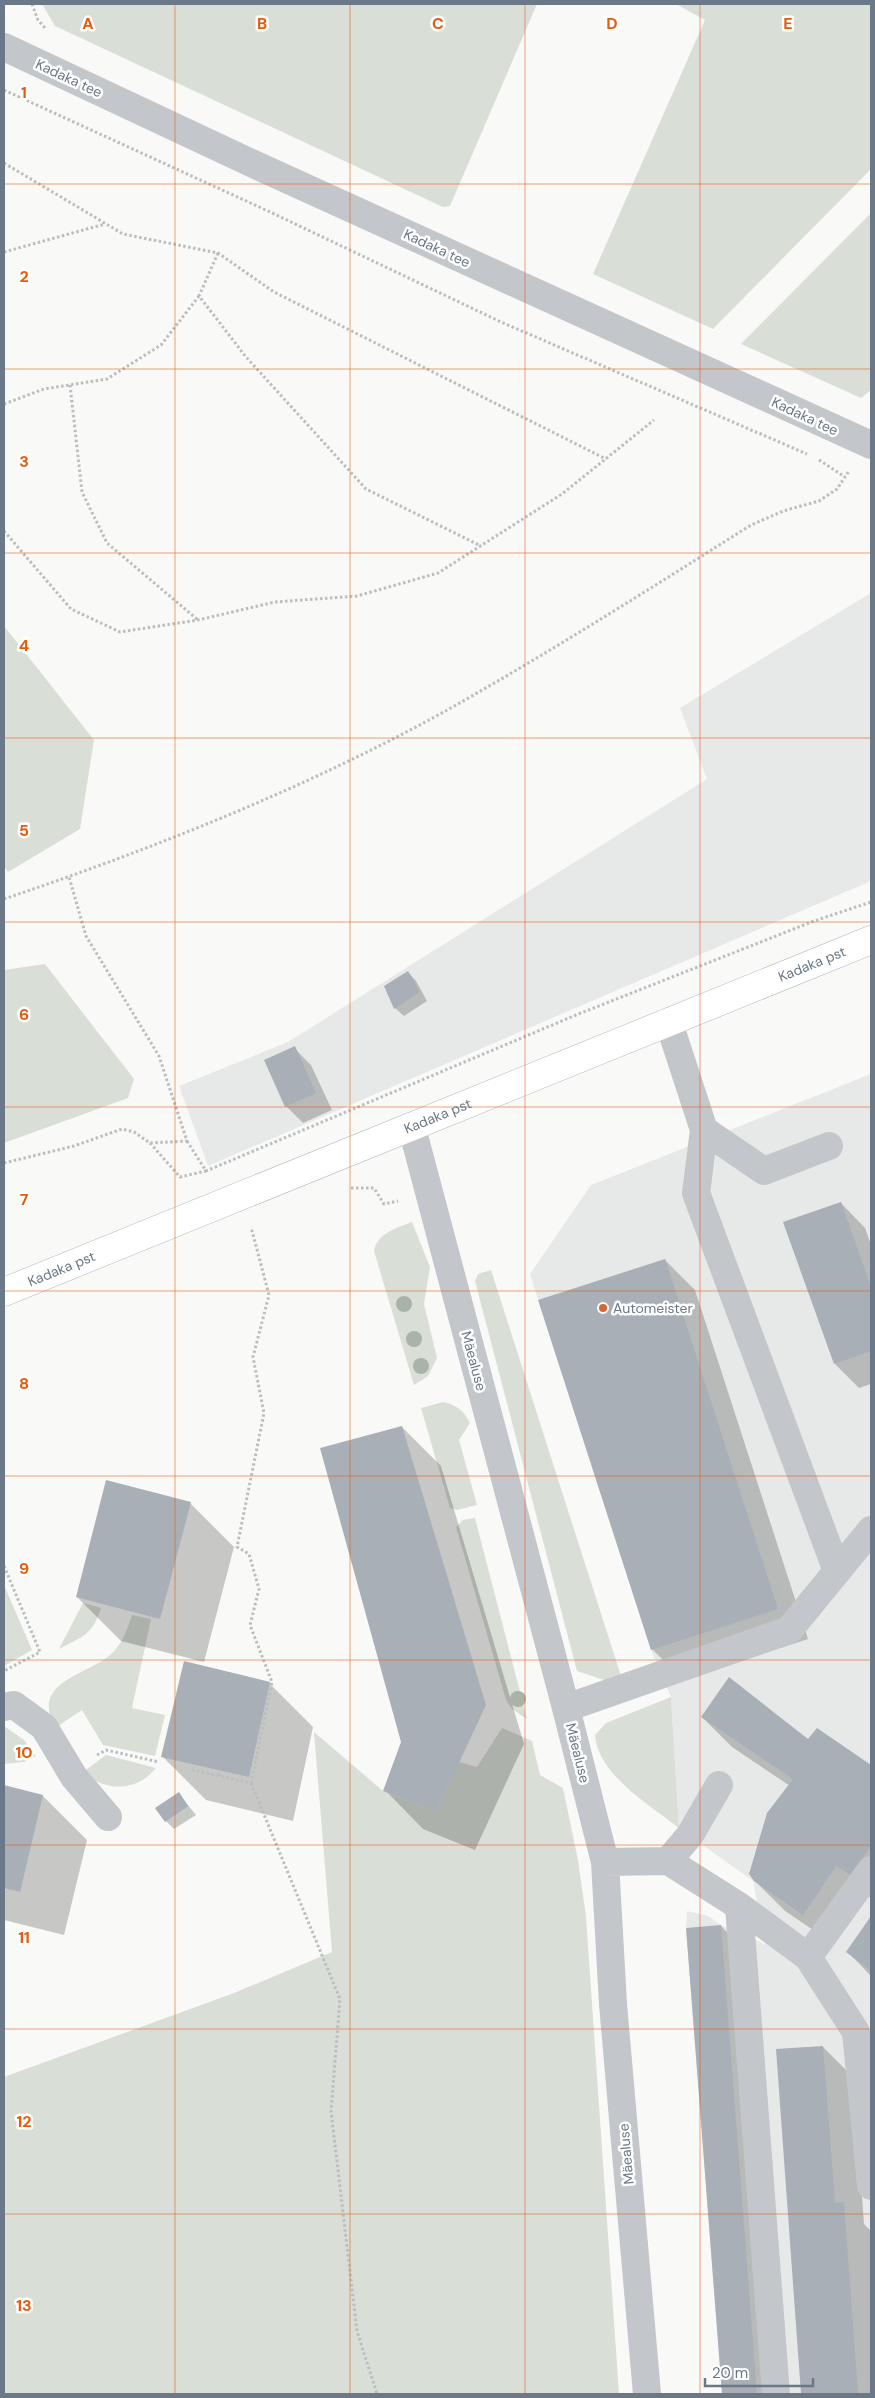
<svg xmlns="http://www.w3.org/2000/svg" width="875" height="2398" font-family="'DM Sans',sans-serif">
<rect width="100%" height="100%" fill="#f9f9f7"/>
<path fill="#e7e8e8" d="M871,593V881L208,1166L179,1086L288,1042L707,779L680,708Z
M871,1074V2394H722L686,1928L687,1911L708,1916L721,1925L765,1944L753,1881L679,1828L671,1697L651,1650L530,1274L591,1185Z"/>
<path fill="#d9ded7" d="M42,4H537L450,206L443,207L55,26Z
M676,4H871V169L713,329L593,274L705,20Z
M871,213V390L861,398L741,344Z
M4,626L94,740L80,829L8,872L4,866Z
M45,964L134,1079L128,1098L4,1143V970Z
M412,1222L430,1267L424,1304L437,1358L428,1376L414,1385L374,1251C377,1233 397,1228 412,1222Z
M491,1270L621,1676L607,1681L577,1671L475,1281L478,1274Z
M443,1402C457,1405 464,1411 470,1423L459,1440L477,1505L457,1510L450,1508L421,1408Z
M475,1518L527,1719L512,1709L506,1700L456,1527L463,1520Z
M4,1585L32,1650L4,1666Z
M83,1603L101,1608C92,1636 83,1636 59,1649Z
M132,1615L151,1619L132,1708L165,1715L155,1756L103,1745L82,1710L55,1728C29,1678 93,1676 115,1650C124,1640 128,1627 132,1615Z
M671,1697L679,1828C650,1805 598,1775 595,1735L606,1723Z
M4,1726L24,1740L36,1756L24,1762L4,1764Z
M502,1728L532,1741L540,1775L563,1788L578,1860L586,1917L619,2394H4V2077L234,1993L332,1952L314,1732L383,1791L436,1812L459,1762L477,1767Z
M106,1755L156,1768C137,1792 105,1792 83,1772Z"/>
<path fill="#0003" d="M408,972L416,981L427,1001L404,1016L395,1008Z
M294,1048L311,1065L332,1110L303,1123L286,1106Z
M841,1203L865,1228L871,1245V1384L859,1388L835,1364Z
M665,1260L695,1290L808,1639L683,1680L652,1649Z
M402,1427L441,1466L524,1744L475,1850L423,1829L385,1790L402,1742Z
M190,1503L234,1547L204,1662L121,1641L77,1597Z
M269,1683L313,1727L293,1821L206,1800L162,1756Z
M702,1717L809,1740L817,1729L871,1766V1898L867,1895L834,1944L785,1911L754,1880L790,1786L732,1747Z
M4,1786L43,1796L87,1840L64,1935L4,1920Z
M179,1794L196,1815L174,1829L166,1821Z
M871,1918V1976L848,1952Z
M721,1926L729,1934L764,2394H723L688,1929Z
M823,2047L853,2077L864,2224L871,2231V2394H803L777,2050Z"/>
<path fill="#a8afb6" d="M408,971L420,992L394,1009L384,986Z
M295,1046L316,1093L285,1107L264,1060Z
M841,1202L871,1287V1351L834,1364L783,1222Z
M665,1259L778,1609L651,1650L538,1300Z
M402,1426L486,1705L436,1812L383,1791L401,1742L320,1448Z
M106,1480L191,1502L160,1619L76,1597Z
M184,1661L270,1682L249,1777L161,1757Z
M729,1677L808,1739L817,1728L871,1765V1846L851,1875L836,1866L803,1915L754,1881L749,1874L767,1813L793,1779L701,1717Z
M4,1785L43,1795L20,1892L4,1888Z
M179,1792L188,1806L165,1822L155,1808Z
M871,1916V1971L846,1952Z
M721,1925L757,2394H722L686,1928Z
M823,2046L835,2203L844,2202L858,2394H801L776,2049Z"/>
<g fill="none" stroke-linecap="round" stroke-linejoin="round">
<defs>
<g id="major">
<path id="s1" d="M4,1292L871,940"/>
</g>
</defs>
<use href="#major" stroke="#b4b8bd" stroke-width="29"/>
<path stroke="#bbbec1" stroke-width="3" stroke-dasharray="2.5 2.5" stroke-linecap="butt" d="M32,4L38,20L46,29
M4,90L268,211L501,322L807,454
M4,163L123,234L218,253L274,292L606,459
M4,252L105,224
M218,253L199,296L246,357L366,489L481,546
M70,385L82,492L107,543L198,620
M4,404L44,389L107,379L161,345L199,296
M819,460L845,477
M4,531L71,609L120,632L198,620L275,602L357,596L438,573L562,494L654,420
M4,899C155,848 309,787 449,709C552,651 651,588 751,525L783,511L819,501L837,489L849,471
M187,1141L206,1171L576,1015L814,921L871,902
M150,1143L180,1177L206,1171
M4,1163L74,1146L122,1129L134,1132L150,1143L187,1141L159,1056L86,936L69,877
M351,1188H374L384,1204L398,1201
M4,1566L40,1652L4,1671
M97,1755L106,1750L159,1762
M192,1770L251,1783L272,1682L250,1625L259,1589L249,1554L237,1547L264,1413L253,1357L269,1295L251,1227
M219,1776L221,1771
M251,1783L340,1999L331,2111L357,2331L377,2394"/>
<path stroke="#c3c6ca" stroke-width="28" d="M4,47L260,167L871,445
M669,1023L704,1130L696,1193L837,1571
M412,1128L566,1708L605,1862L613,2004L647,2394
M704,1130L764,1171L829,1146
M4,1707L14,1705L44,1727L74,1777L108,1817
M566,1708L789,1630L871,1530
M668,1861L690,1835L719,1785
M605,1862L668,1861L739,1906L808,1957L856,2032L871,2186
M739,1906L776,2394
M808,1957L871,1870"/>
<use href="#major" stroke="#fff" stroke-width="28"/>
</g>
<g fill="#a9b3a7">
<circle cx="404" cy="1304" r="8"/>
<circle cx="414" cy="1339" r="8"/>
<circle cx="421" cy="1366" r="8"/>
<circle cx="518" cy="1699" r="8"/>
</g>
<path fill="none" stroke="#e8590c" stroke-width="1" stroke-opacity="0.55" d="M175,4V2394M350,4V2394M525,4V2394M700,4V2394M4,184H871M4,369H871M4,553H871M4,738H871M4,922H871M4,1107H871M4,1291H871M4,1476H871M4,1660H871M4,1845H871M4,2029H871M4,2214H871"/>
<circle fill="#db6436" stroke="#fff" stroke-width="2" cx="603" cy="1308" r="5"/>
<g text-anchor="middle" stroke-width="5" stroke-linejoin="round" paint-order="stroke">
<g font-size="14" fill="#6a7887" stroke="#fff">
<text transform="translate(69 78) rotate(25)" y="5">Kadaka tee</text>
<text transform="translate(437 248) rotate(25)" y="5">Kadaka tee</text>
<text transform="translate(805 416) rotate(25)" y="5">Kadaka tee</text>
<text dy="5" stroke="none"><textPath href="#s1" startOffset="872">Kadaka pst</textPath></text>
<text dy="5" stroke="none"><textPath href="#s1" startOffset="468">Kadaka pst</textPath></text>
<text dy="5" stroke="none"><textPath href="#s1" startOffset="62">Kadaka pst</textPath></text>
<text transform="translate(474 1361) rotate(75)" y="5">Mäealuse</text>
<text transform="translate(578 1753) rotate(76)" y="5">Mäealuse</text>
<text transform="translate(626 2154) rotate(-95)" y="5">Mäealuse</text>
</g>
<g font-size="14" fill="#6a7887" stroke="#fff" text-anchor="start">
<text x="613" y="1313">Automeister</text>
</g>
</g>
<g font-size="16" text-anchor="middle" font-weight="bold" fill="#e8590c" stroke="#fff" stroke-width="5" stroke-linejoin="round" paint-order="stroke">
<text x="88" y="29">A</text>
<text x="262" y="29">B</text>
<text x="438" y="29">C</text>
<text x="612" y="29">D</text>
<text x="788" y="29">E</text>
<text x="24" y="98">1</text>
<text x="24" y="282">2</text>
<text x="24" y="467">3</text>
<text x="24" y="651">4</text>
<text x="24" y="836">5</text>
<text x="24" y="1020">6</text>
<text x="24" y="1205">7</text>
<text x="24" y="1389">8</text>
<text x="24" y="1574">9</text>
<text x="24" y="1758">10</text>
<text x="24" y="1943">11</text>
<text x="24" y="2127">12</text>
<text x="24" y="2311">13</text>
</g>
<rect width="875" height="2398" fill="none" stroke="#6a7887" stroke-width="10"/>
<path d="M705 2378v8h108v-8" fill="none" stroke="#6a7887" stroke-width="2.5"/>
<text x="712" y="2378" font-size="15" fill="#6a7887" stroke="#ffffff" stroke-width="4" paint-order="stroke">20 m</text>
</svg>
